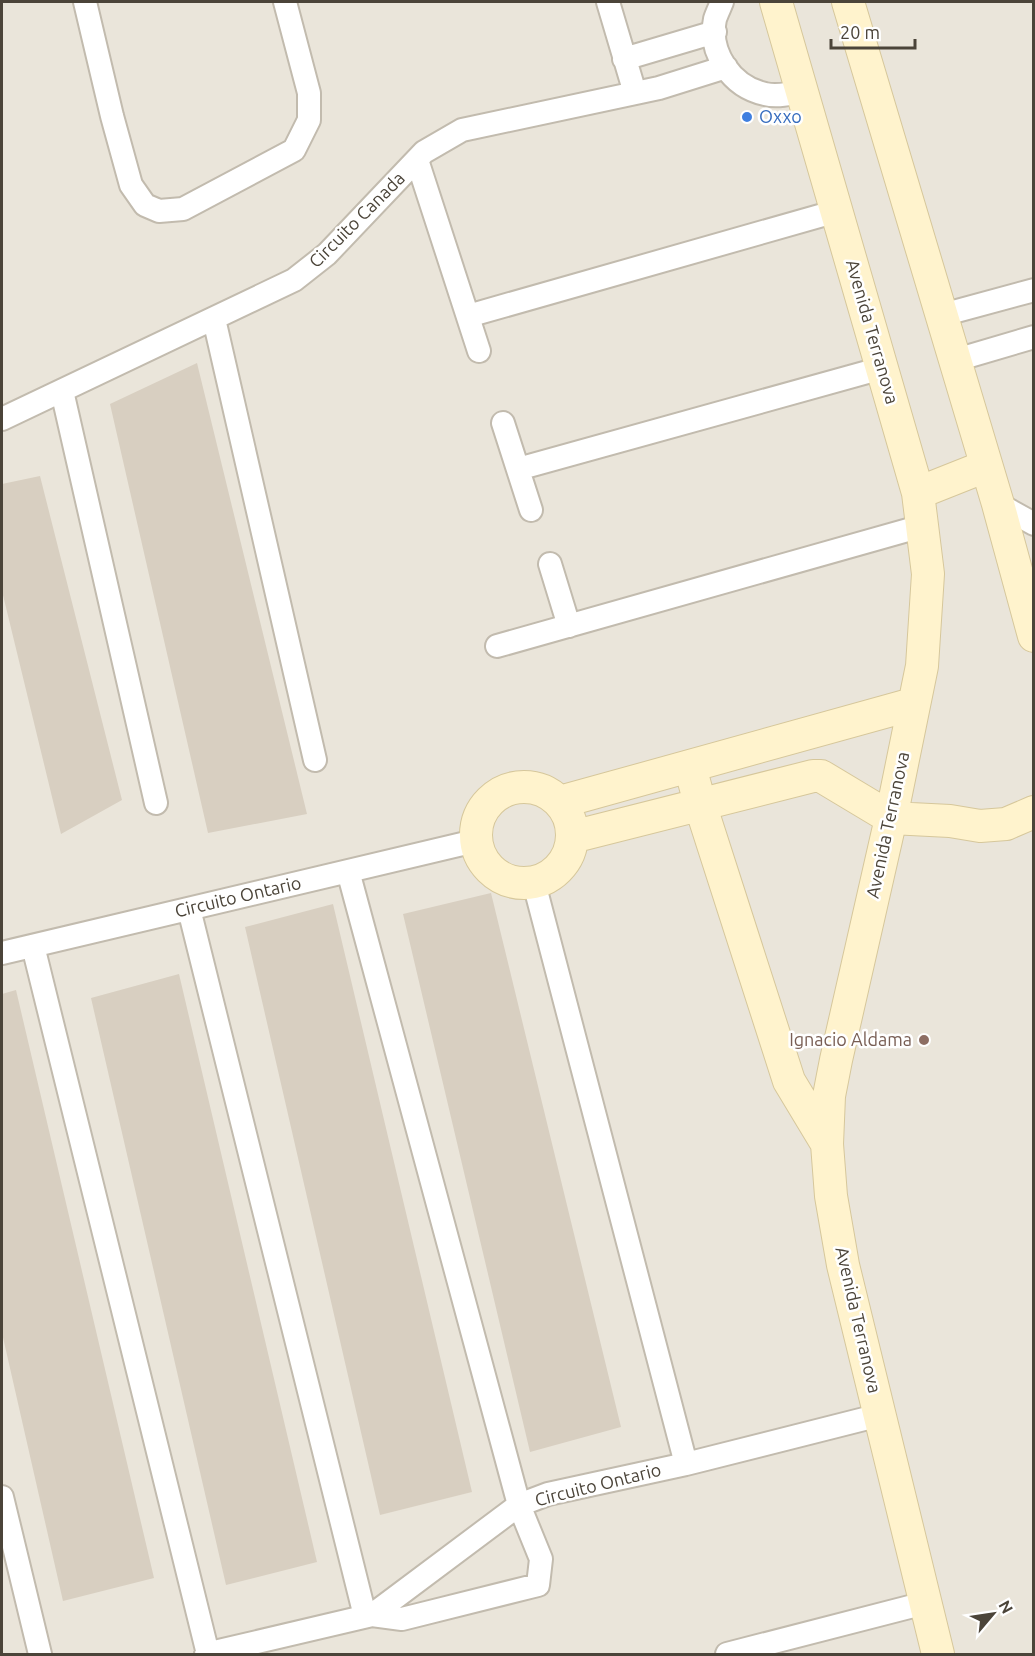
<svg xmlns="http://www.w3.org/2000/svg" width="1035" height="1656" font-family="Ubuntu,sans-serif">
<rect width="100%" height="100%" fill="#f6f3ec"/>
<path fill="#eae5da" d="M2,2H1033V1654H2Z"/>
<path fill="#d8cfc1" d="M197,363L307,814L208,833L110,404Z
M40,476L122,800L61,834L2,591V484Z
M491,893L621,1427L530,1452L403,914Z
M333,904L472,1492L380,1515L245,927Z
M179,974L317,1562L226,1585L91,998Z
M16,990L154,1578L63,1601L2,1333V994Z"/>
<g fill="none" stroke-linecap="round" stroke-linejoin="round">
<defs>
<path id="street" d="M85,2L112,116L131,185L145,205L159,211L183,209L294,150L309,120V93L285,2
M608,2L635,93
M722,2C720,7 717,13 715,19C708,53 732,87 765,94C777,97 790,94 802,91
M624,59L715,32
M417,160L479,351
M942,315L1034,290
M468,316L837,211
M214,319L315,760
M956,360L1034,337
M62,391L156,803
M2,419L294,280L327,254L424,152L462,130L659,88L726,67
M503,423L531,510
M518,469L882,368
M998,504L1034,524
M550,564L569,626
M497,646L922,526
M348,871L519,1505L541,1559L538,1585L402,1619L372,1615
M534,883L686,1464
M189,909L365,1616
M33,946L208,1654
M2,953L475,841
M2,1497L40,1654
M206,1654L372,1615L519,1505L548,1494L686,1464L880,1415
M727,1654L925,1603"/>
<path id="secondary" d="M776,2L918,493L928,574L922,666L891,818L836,1060L829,1096L827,1144L831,1196L843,1265L938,1654
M848,2L998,504L1034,636
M918,493L986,466
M690,766L700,804L789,1081L827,1144
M476 835a48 48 0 1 1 96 0a48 48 0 1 1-96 0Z
M560,802L913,704
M572,837L813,776H821L891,818L950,821L980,826L1006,824L1034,812"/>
</defs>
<use href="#street" stroke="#c2bbae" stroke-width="26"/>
<use href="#secondary" stroke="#d6c79b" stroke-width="34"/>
<use href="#street" stroke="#fff" stroke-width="22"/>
<use href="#secondary" stroke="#fff3cd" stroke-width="32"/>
</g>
<circle fill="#3f7fe0" stroke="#fff" stroke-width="2" cx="747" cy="117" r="6"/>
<circle fill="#8d6e63" stroke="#fff" stroke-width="2" cx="924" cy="1040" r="6"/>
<g text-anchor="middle" stroke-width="5" stroke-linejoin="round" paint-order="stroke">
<g font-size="18" fill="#366cbe" stroke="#fff" text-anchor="start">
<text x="759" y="123">Oxxo</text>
</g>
<g font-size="18" fill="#4b4439" stroke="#fff">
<text transform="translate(357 220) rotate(-45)" y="6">Circuito Canada</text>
<text transform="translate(872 332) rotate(74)" y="6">Avenida Terranova</text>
<text transform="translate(888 825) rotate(-78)" y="6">Avenida Terranova</text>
<text transform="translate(238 897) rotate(-13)" y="6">Circuito Ontario</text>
<text transform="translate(858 1320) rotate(77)" y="6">Avenida Terranova</text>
<text transform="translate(598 1485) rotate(-14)" y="6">Circuito Ontario</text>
</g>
<g font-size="18" fill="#785e54" stroke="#fff" text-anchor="end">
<text x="912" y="1046">Ignacio Aldama</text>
</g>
</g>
<rect width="1035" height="1656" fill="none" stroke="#4b4439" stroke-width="6"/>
<g transform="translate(993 1614) rotate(61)" stroke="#ffffff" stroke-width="4.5" paint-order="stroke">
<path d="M0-4.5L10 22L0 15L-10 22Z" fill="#4b4439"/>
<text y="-9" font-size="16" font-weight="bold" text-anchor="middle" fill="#4b4439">N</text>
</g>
<path d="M831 39v9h84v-9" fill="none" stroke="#4b4439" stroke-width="3"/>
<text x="840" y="39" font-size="18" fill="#4b4439" stroke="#ffffff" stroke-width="4.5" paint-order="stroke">20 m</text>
</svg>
